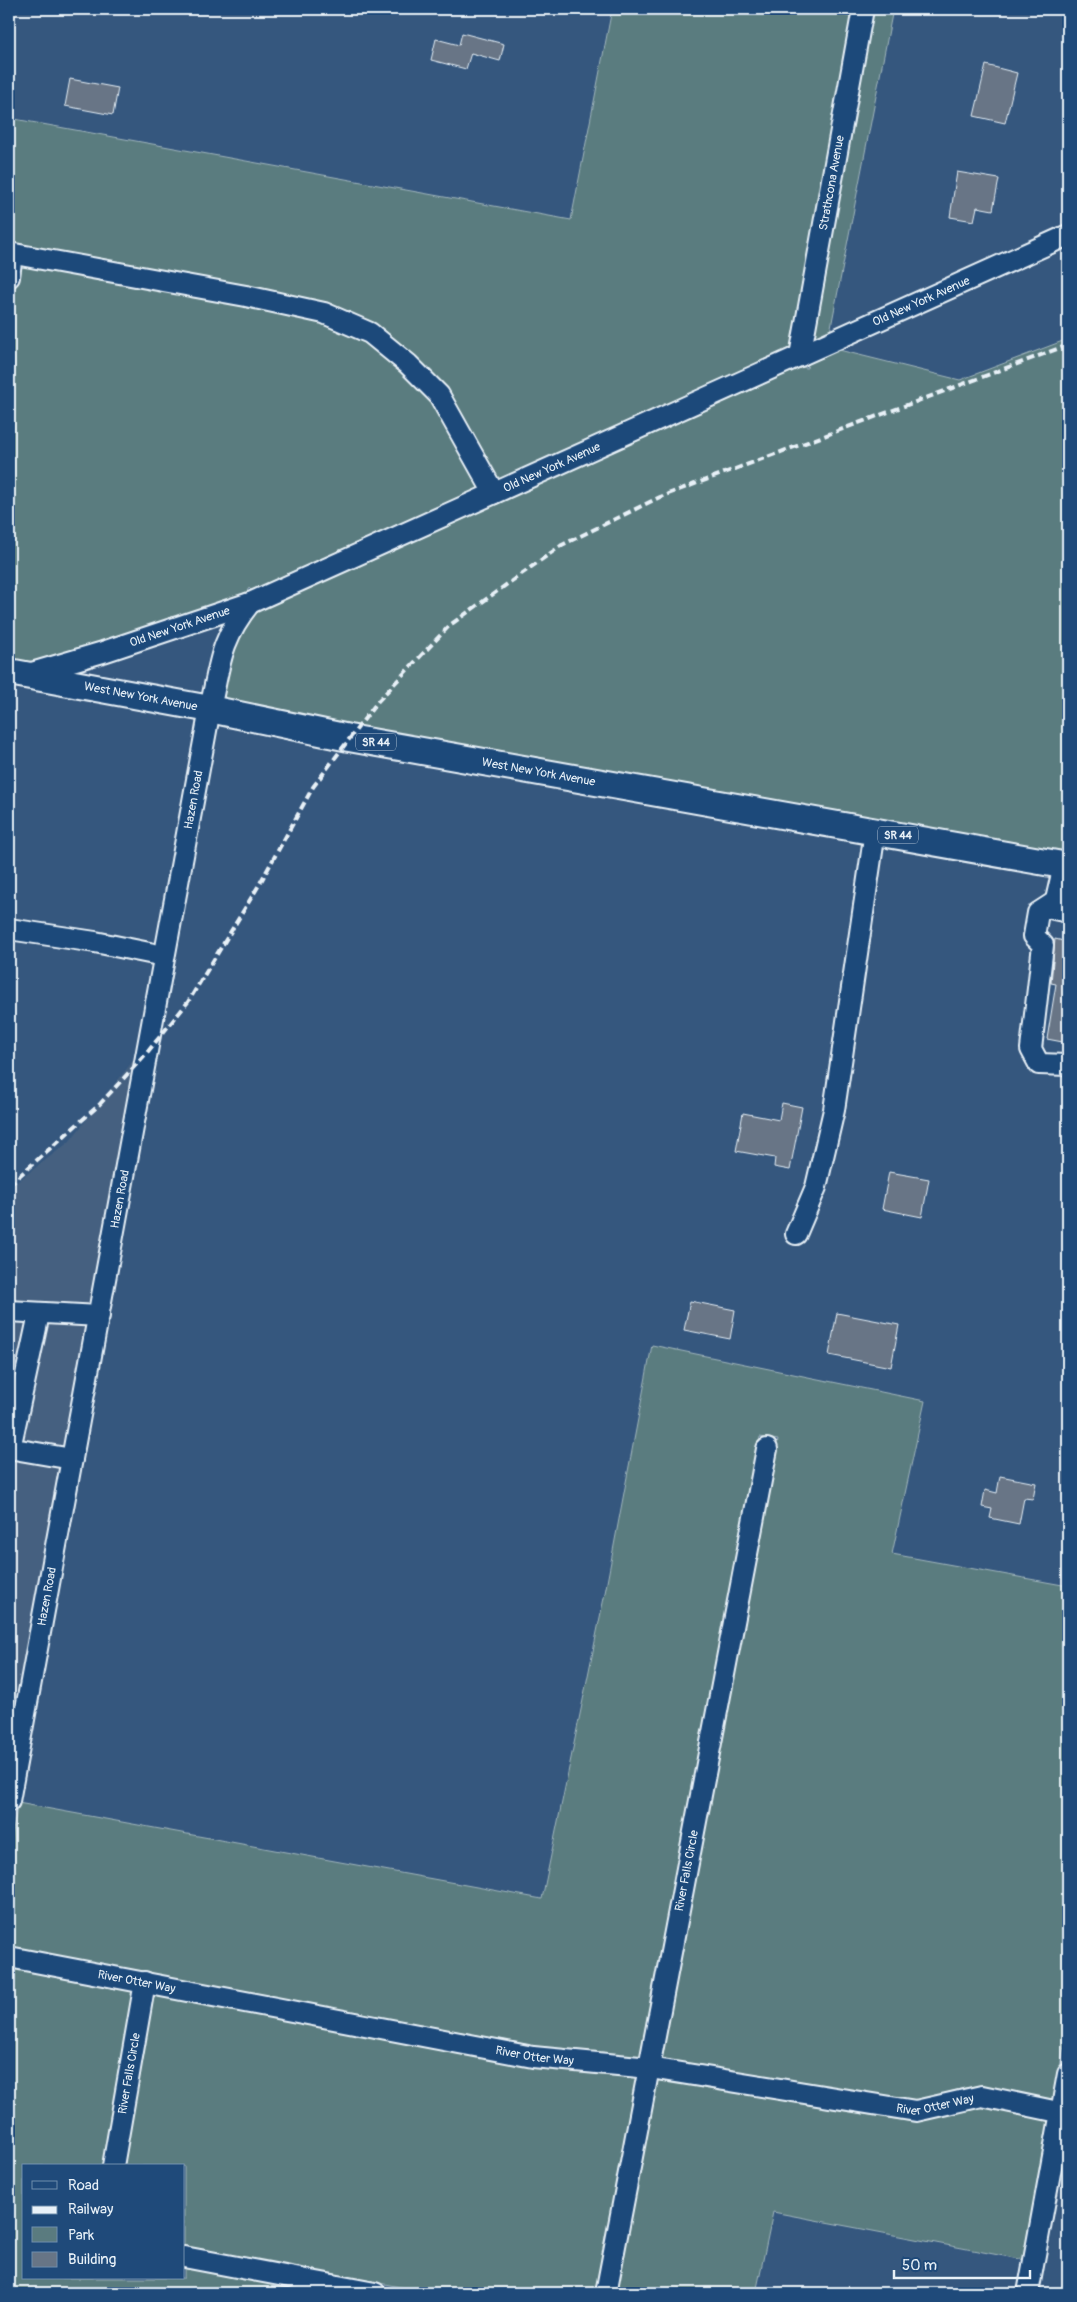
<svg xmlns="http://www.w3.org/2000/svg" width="1077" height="2302" font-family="Pangolin,sans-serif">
<rect width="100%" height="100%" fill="#35577e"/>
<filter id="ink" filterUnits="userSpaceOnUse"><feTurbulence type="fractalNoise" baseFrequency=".02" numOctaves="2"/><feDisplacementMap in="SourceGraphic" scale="10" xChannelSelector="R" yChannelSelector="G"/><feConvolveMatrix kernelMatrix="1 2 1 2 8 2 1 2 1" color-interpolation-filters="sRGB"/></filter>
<g filter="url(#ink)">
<path fill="#446080" d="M136,1057L117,1165L9,1739V1188L69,1142Z"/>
<path fill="#5a7b7f" stroke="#a1b6bc" d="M612,9H811L852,17L792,349L252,591L249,588L245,594L101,642L24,664L9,661V118L571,220Z
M872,9H893L830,332L812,340Z
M1068,339V855L351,727L222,700L233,644L255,612L800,367L807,368L808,364L839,350L960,380Z
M652,1345L925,1401L892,1554L1068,1586V2023L1054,2100L982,2086L964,2088L916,2101L661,2060L778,1440L760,1437L642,2057L535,2046L9,1947V1853L18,1803L542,1899L605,1593Z
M9,1968L134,1991L103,2166H24V2278H184V2268L319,2293H9Z
M152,1994L531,2067L638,2078L596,2293H432L184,2246V2166H122Z
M657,2080L914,2122L981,2107L1050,2121L1025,2260L773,2212L756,2293H615Z"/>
<path fill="#677586" stroke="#e8f1f8" d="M462,33L504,44L500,61L471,53L466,69L431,60L436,39L459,45Z
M986,65L1017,73L1005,123L974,116Z
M70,79L118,88L113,115L65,106Z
M957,172L999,179L993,210L977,207L974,221L950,217Z
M1055,939L1068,942V1043L1047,1039L1056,984L1051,983Z
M782,1103L802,1107L790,1170L774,1167L775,1158L736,1151L743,1113L779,1120Z
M889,1172L929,1179L922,1217L882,1209Z
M690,1301L735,1310L730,1339L684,1330Z
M837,1313L899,1325L891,1367L829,1355Z
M1000,1476L1036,1483L1033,1499L1024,1498L1019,1524L990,1518L992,1509L982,1507L985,1490L997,1493Z"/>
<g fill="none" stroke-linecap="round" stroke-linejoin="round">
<defs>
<g id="minor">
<path d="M9,253L246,296L324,313L370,333L408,364L439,395L494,493"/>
<path d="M9,277L12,254"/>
<path id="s1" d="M800,356L863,9"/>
<path id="s2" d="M28,674L103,652L250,603L1068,235"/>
<path d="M1064,865L1054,909L1068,912"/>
<path d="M1055,902L1038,913L1034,936L1043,945L1031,1049L1039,1064L1068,1065"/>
<path d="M9,929L95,942L164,956"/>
<path d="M796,1234L816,1187L834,1110L875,831"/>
<path d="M9,1311L99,1316"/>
<path d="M39,1314L11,1444L14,1449L72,1459"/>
<path id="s3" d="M9,1801L210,709C220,664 220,640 250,603"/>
<path id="s4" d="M9,1957L533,2057L650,2068L916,2111L982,2096L1068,2114"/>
<path id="s5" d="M113,2166L145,1982"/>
<path d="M184,2257L375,2293"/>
<path id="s6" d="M606,2293L767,1449"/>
<path d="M1028,2293L1068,2074"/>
</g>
<g id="major">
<path id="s7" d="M9,672L210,709L349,738L1068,866"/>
</g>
</defs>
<use href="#minor" stroke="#e8f1f8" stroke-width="24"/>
<use href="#major" stroke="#e8f1f8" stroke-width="30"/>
<use href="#minor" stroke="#1f4a7a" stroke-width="20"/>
<use href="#major" stroke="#1f4a7a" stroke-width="26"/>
<path stroke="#e8f1f8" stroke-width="4" stroke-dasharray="8 4" stroke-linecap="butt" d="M9,1185L99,1105L145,1055L188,1002L259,885L313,787L378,701L450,625L562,545L660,497L1068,345"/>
</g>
</g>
<g text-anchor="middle" stroke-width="4" stroke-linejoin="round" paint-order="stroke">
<g fill="#1f4a7a" stroke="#acbfd2" stroke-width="1">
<rect x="356" y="733.5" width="40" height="17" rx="4"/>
<rect x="878" y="826.5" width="40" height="17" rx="4"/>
</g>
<g font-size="11" font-weight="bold" fill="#e8f1f8">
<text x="376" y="746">SR 44</text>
<text x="898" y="839">SR 44</text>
</g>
<g font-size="12" fill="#e8f1f8" stroke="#1f4a7a">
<text dy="4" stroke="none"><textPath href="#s1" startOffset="176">Strathcona Avenue</textPath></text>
<text dy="4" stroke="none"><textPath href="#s2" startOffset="969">Old New York Avenue</textPath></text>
<text dy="4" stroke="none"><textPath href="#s2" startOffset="564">Old New York Avenue</textPath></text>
<text dy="4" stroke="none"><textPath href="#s2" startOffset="159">Old New York Avenue</textPath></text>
<text dy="4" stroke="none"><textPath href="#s7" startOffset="134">West New York Avenue</textPath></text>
<text dy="4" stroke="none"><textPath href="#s7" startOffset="539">West New York Avenue</textPath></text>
<text dy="4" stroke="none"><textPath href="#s3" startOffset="1018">Hazen Road</textPath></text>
<text dy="4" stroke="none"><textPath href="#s3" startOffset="612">Hazen Road</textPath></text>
<text dy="4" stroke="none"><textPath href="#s3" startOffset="208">Hazen Road</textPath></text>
<text dy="4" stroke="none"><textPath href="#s6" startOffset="430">River Falls Circle</textPath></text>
<text dy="4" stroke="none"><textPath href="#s4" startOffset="130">River Otter Way</textPath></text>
<text dy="4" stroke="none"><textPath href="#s4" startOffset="535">River Otter Way</textPath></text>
<text dy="4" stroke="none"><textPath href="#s5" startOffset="94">River Falls Circle</textPath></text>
<text dy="4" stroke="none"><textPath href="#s4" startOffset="940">River Otter Way</textPath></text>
</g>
</g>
<rect width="1077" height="2302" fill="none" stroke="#1f4a7a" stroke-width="30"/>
<rect x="15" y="15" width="1047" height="2272" fill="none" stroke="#e8f1f8" stroke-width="2" filter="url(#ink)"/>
<rect x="22" y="2164" width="162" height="115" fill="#1f4a7a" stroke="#6f8dac"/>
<rect x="32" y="2181" width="25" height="8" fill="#1f4a7a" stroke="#6f8dac"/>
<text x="68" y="2190" font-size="15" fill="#e8f1f8">Road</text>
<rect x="32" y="2206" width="25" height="8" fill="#e8f1f8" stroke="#6f8dac"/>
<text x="68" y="2214" font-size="15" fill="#e8f1f8">Railway</text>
<rect x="32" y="2227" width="25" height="15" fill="#5a7b7f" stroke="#6f8dac"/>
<text x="68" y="2240" font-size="15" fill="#e8f1f8">Park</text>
<rect x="32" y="2252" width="25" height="15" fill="#677586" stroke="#6f8dac"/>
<text x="68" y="2264" font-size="15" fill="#e8f1f8">Building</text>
<path d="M894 2270v8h136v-8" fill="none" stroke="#e8f1f8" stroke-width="2.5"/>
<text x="902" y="2270" font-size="15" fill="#e8f1f8" stroke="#1f4a7a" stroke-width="4" paint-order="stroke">50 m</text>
</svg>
